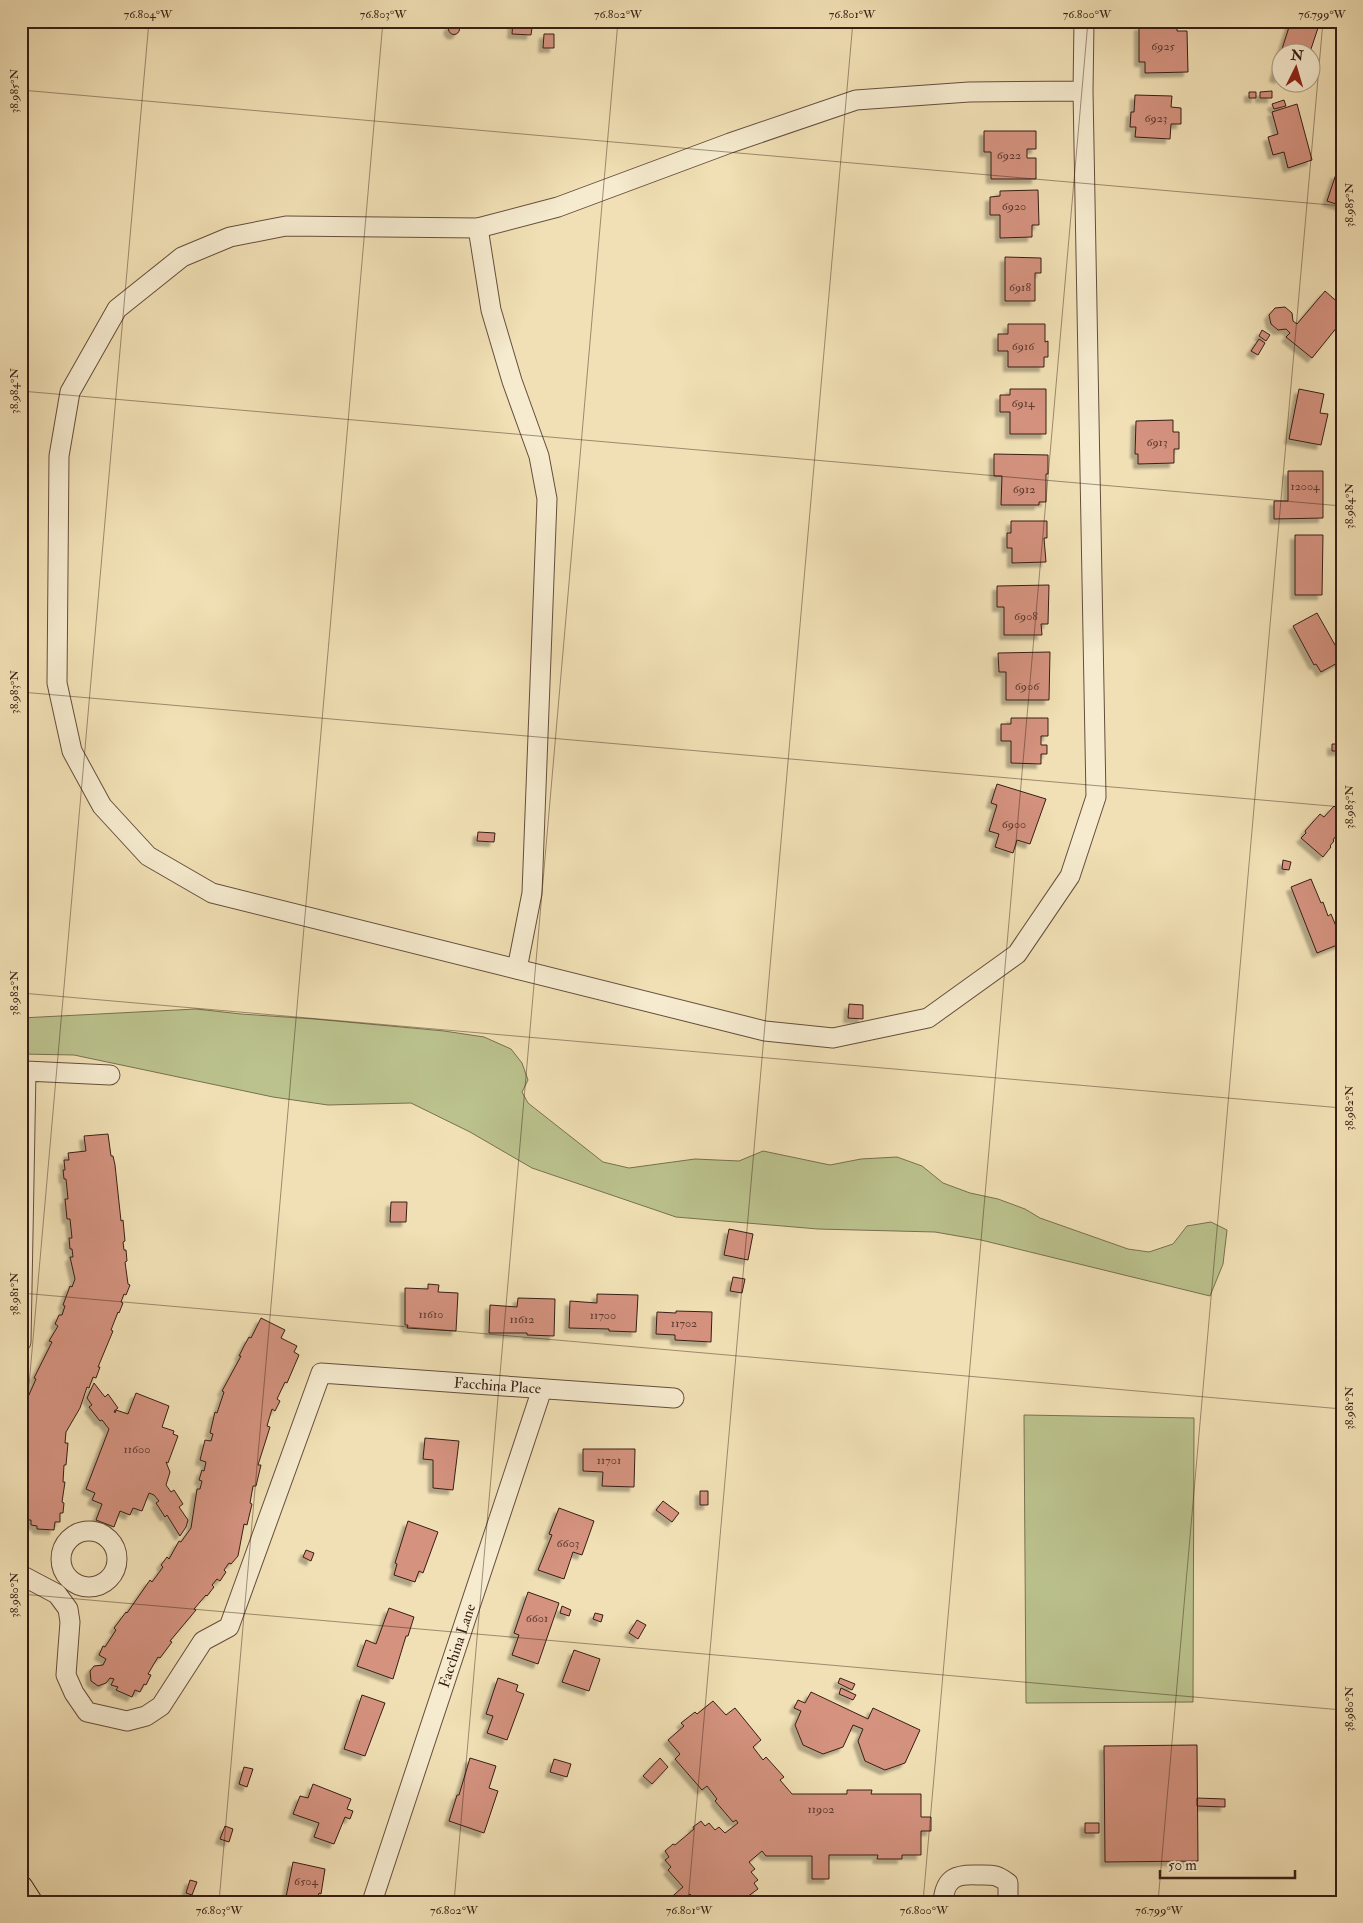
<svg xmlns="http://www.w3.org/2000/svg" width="1363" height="1923" font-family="'IM FELL Double Pica',serif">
<defs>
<filter id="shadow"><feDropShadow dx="-4.5" dy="4.5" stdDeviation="1" flood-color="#0004"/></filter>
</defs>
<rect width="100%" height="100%" fill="#f1e0b5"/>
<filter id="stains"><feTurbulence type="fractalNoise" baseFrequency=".004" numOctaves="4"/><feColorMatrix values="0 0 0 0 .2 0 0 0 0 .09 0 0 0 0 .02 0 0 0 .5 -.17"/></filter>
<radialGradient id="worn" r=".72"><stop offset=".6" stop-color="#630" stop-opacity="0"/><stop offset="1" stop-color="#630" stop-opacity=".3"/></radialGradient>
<path fill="#bbc28d" stroke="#797051" d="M196,1009L241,1014L314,1019L444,1031L484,1037L511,1049L522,1063L528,1080L522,1092L528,1103L603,1162L629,1168L695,1159L739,1161L763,1151L830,1165L861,1159L897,1157L922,1166L943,1183L970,1193L998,1199L1025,1209L1040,1218L1128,1249L1149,1252L1173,1244L1187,1226L1211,1222L1227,1230L1223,1264L1210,1296L981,1240L935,1232L818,1229L676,1217L532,1168L470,1132L411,1103L328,1105L273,1097L74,1055L21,1054V1018Z
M1024,1415L1194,1418L1193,1702L1026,1703Z"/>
<path fill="#d4927f" stroke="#371e15" filter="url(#shadow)" d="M513,21H533L531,35L512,34Z
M1291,21L1318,28L1310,52H1281Z
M448.5 29a5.5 5.5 0 1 1 11 0a5.5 5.5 0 1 1-11 0Z
M1177,25V31H1187L1188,72L1145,73V62H1139V26Z
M544,34H554V48H543Z
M1280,55V79L1274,77Z
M1272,91V98H1260V92Z
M1249,92H1256V98H1249Z
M1135,95L1172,96L1171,107L1181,108V124H1171L1170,139L1135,137L1136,127H1130L1131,112H1134Z
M1284,100L1286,106L1274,109L1272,104Z
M1297,104L1312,160L1288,168L1284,152L1273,155L1268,137L1278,134L1272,112Z
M984,131H1036V149H1027V158H1036V179H991V152H984Z
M1336,174L1342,176V206L1327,201Z
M1038,190L1039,225H1032V237L1000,238V215H990V197L1000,196V191Z
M1005,257L1041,258V273H1035V301H1005Z
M1325,291L1342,306V321L1312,358L1286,337L1290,333L1286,329L1278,330L1271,324L1269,315L1275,308L1285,307L1292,313L1293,321L1297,324Z
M1008,324H1045V342L1048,341V357H1044V367H1008V351H998V334H1008Z
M1262,330L1270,335L1266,341L1259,336Z
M1259,339L1265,343L1258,355L1251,351Z
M1010,389H1046V434H1010V412H1000V395H1010Z
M1299,389L1324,394L1320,413L1328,414L1321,445L1289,439Z
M1173,420V432H1179V449H1174V463L1138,464V454H1135L1136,421Z
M994,454L1048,455V474H1046V502H1039V505H1001L1002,476H994Z
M1288,471H1323V518L1274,519V501H1288Z
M1011,521H1047V538H1044L1046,562L1012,563V548H1007V533H1011Z
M1295,535H1323L1322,595H1295Z
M1049,585L1048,624H1041L1042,635H1004V607H997V586Z
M1317,613L1339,652L1336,653L1341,661L1321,672L1316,664L1314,665L1293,626Z
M1050,652L1049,700H1006V672H999L998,653Z
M1011,718H1048V736H1041V745H1047V754H1041V764L1011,763V741H1001V724H1011Z
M1332,744H1341L1340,751H1332Z
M997,784L1046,799L1030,844L1017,840L1013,853L995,847L999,834L989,831L997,805L991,803Z
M1334,806L1342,814V828L1333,840L1334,841L1330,846L1331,847L1323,857L1301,838L1306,833L1305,831L1320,814L1324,817Z
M478,832L495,833L494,842L477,841Z
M1283,860L1291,862L1289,870L1282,869Z
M1311,879L1321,903L1323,902L1328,916L1331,914L1342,941V943L1317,953L1291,887Z
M849,1004L863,1005V1019L848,1018Z
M108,1134L111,1156H113L115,1165L121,1221L123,1220L125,1241L123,1242L124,1250H126L127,1261L125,1262L128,1284L130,1285L126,1295L124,1294L121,1302L123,1303L119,1313L118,1312L111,1330L113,1331L98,1367H100L96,1378L93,1377L89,1388L87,1387L80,1408L66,1432L65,1443H68L66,1465H64L63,1482H65L62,1502L64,1503L63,1513H60V1522H55L54,1530L37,1529V1526L31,1525V1520H28L25,1528L21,1529V1402L24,1395L28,1397L36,1379L34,1378L52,1342L49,1341L58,1326L55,1324L59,1315H62L65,1306L63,1305L70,1286L72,1287L75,1279L70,1257H73L72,1249H70L69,1238H72L70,1219H67L65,1199H68L66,1179H64L63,1170H65L64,1160H69L68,1153L86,1151L84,1136Z
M391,1202H407L406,1222H390Z
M729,1229L753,1234L748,1260L724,1255Z
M733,1277L745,1279L742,1293L730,1291Z
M428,1284L439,1285L438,1292L458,1293L456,1331L407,1328L408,1325H405V1288L428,1289Z
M597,1294L638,1295L636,1332L609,1331V1329L569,1328L570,1301L597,1303Z
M518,1298L555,1299L554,1336L527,1335V1333H489L490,1305L517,1307Z
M676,1311L712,1312L711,1342L675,1340V1335L656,1334L657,1312L676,1313Z
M261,1318L285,1330L281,1338L297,1346L294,1352L299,1355L287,1383L285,1382L277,1399L280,1401L275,1411L272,1409L269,1419L267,1426L270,1427L258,1465H261L256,1486H253L250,1503L252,1504L247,1525L244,1524L238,1556L231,1564L229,1563L224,1570L226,1572L220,1581L217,1579L212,1585L214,1587L207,1596L206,1595L194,1609L196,1610L170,1641L172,1642L160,1658L158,1657L148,1674L151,1675L146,1685L144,1684L140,1692L135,1690L132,1697L116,1690L118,1687L111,1685L114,1679L110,1678L106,1683L98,1686L91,1681L90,1671L94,1666L103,1665L106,1659L99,1655L103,1646L105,1647L116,1630L114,1628L126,1612L127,1613L150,1580L152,1582L163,1567L161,1565L167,1557L169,1559L179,1541L181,1542L191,1528L197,1489H200L202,1481L199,1480L202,1470L204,1471L206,1462L200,1460L205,1440L211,1441L213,1434L210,1433L215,1412L217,1413L224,1392L222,1391L241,1356H239L244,1346L249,1337L251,1338Z
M94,1383L105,1397L108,1394L118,1408L114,1411L115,1413L116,1410L128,1414L136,1393L169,1406L162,1427L174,1431L173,1434L178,1436L168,1463L166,1462L170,1472L166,1485L171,1492L174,1490L183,1504L179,1507L188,1520L186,1527L180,1536L167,1515L165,1517L156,1503L159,1501L154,1495L149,1493L142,1511L133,1508L130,1515L120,1511L114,1527L96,1520L102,1504L92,1500L95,1493L86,1489L109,1429L102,1420L100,1421L89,1407L92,1405L87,1398Z
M425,1438L459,1441L453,1490L433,1488V1460L423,1459Z
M583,1449H635L634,1487L602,1486L603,1472L583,1471Z
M700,1491H708V1505H700Z
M663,1501L679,1513L672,1522L656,1510Z
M559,1508L594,1521L582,1555L573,1552L564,1579L538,1570L552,1535L549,1534Z
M408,1521L438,1532L423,1573L419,1571L415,1582L394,1575L397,1564L395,1563Z
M306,1550L314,1553L311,1561L303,1557Z
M528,1592L559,1603L538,1664L512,1655L519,1635L514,1633Z
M562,1606L571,1610L569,1616L560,1613Z
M389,1608L414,1617L408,1636H406L393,1679L357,1666L366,1640L376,1644Z
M595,1613L603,1615L601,1622L593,1619Z
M637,1620L646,1625L638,1639L629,1633Z
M574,1650L600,1659L589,1691L562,1682Z
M498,1678L518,1685L516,1691L524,1694L507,1740L487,1733L493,1716L486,1714Z
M840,1678L855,1684L852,1690L838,1683Z
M841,1688L856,1695L853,1700L839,1694Z
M811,1692L868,1719L873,1708L920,1730L905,1763L885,1770L865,1761L858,1741L863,1729L853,1725L843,1747L823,1754L803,1745L795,1725L801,1711L794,1708L798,1700L805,1703Z
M362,1695L385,1703L365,1756L344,1749Z
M713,1701L726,1715L735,1708L761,1740L753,1747L763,1760L766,1757L784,1777L780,1780L792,1794H847V1790H872L871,1794H921V1817H931V1831H921V1855H902V1859H877L878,1855H829V1879H812V1856H766L762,1851L749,1862L755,1869L751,1872L758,1880L754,1883L758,1889L740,1902H696L690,1894L681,1902H666L683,1887L668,1870L671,1867L665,1860L669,1857L665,1851L673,1844L675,1845L694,1829L693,1827L701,1821L705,1826L709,1823L715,1830L719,1827L725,1833L738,1823L736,1820L733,1822L715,1801L717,1799L707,1786L702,1790L675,1759L680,1754L668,1740L684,1726L681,1723L695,1712L697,1714Z
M1197,1745L1198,1861L1105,1862L1104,1746Z
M470,1758L496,1766L489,1788L498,1791L484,1833L449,1821L457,1795H459Z
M660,1758L668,1767L652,1784L643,1776Z
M554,1759L571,1764L567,1777L550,1772Z
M244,1767L253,1769L247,1787L239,1784Z
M313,1784L351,1799L347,1809L353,1811L350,1819L345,1817L334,1844L314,1837L319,1823L293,1814L300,1796L308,1798Z
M1197,1798L1225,1799V1807L1197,1806Z
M1085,1823H1099V1833H1085Z
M225,1826L233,1829L229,1842L220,1839Z
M293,1862L325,1869L321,1894L319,1893L317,1902H285Z
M190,1880L197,1882L192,1895L186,1893Z"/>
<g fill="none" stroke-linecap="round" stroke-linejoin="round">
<defs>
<g id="minor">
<path d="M1083,91L969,92L856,100L730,143L558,207L478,228L286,226L230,237L182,257L117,309L70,392L59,456L57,683L72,751L102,806L148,856L212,893L765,1031L833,1038L928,1018L1017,954L1070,876L1096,797L1083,91L1084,21"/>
<path d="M478,228L491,310L512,381L539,456L547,499L532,893L517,969"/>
<path d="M21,1342L26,1071L110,1075"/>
<circle cx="89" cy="1559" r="28"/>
<path id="s1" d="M21,1575L57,1594L68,1609L70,1622L66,1675L74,1693L87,1712L127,1721L146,1716L161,1706L203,1641L229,1627L321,1373L674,1398"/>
<path id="s2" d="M372,1902L542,1389"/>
<path d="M943,1902C945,1877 957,1874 978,1875C993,1875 996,1874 1008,1883V1902"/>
</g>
<path id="major" d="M21,1888L30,1902"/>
</defs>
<use href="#minor" stroke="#664e3d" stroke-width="21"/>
<use href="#major" stroke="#371e15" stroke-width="26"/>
<use href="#minor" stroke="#f6ebcf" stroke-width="19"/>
<use href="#major" stroke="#f1e0b5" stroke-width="24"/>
</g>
<path fill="none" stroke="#371e15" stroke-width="1" stroke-opacity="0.45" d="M21,90L1342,206M21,391L1342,506M21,692L1342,807M21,993L1342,1108M21,1293L1342,1409M21,1476L149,21M21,1594L1342,1710M21,1895L97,1902M219,1902L383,21M454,1902L618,21M688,1902L853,21M923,1902L1088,21M1158,1902L1323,21"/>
<g text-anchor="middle" stroke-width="4" stroke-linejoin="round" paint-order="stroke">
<g font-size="12" fill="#5e3b30">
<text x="1163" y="50">6925</text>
<text x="1156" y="122">6923</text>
<text x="1009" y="159">6922</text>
<text x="1014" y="210">6920</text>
<text x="1020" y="291">6918</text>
<text x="1023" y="350">6916</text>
<text x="1023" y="407">6914</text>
<text x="1157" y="446">6913</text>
<text x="1305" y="490">12004</text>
<text x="1024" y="493">6912</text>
<text x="1026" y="620">6908</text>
<text x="1027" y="690">6906</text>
<text x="1014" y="828">6900</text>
<text x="431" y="1318">11610</text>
<text x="603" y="1319">11700</text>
<text x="522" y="1323">11612</text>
<text x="684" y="1327">11702</text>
<text x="137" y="1453">11600</text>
<text x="609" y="1464">11701</text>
<text x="568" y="1547">6603</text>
<text x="537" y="1622">6601</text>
<text x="821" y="1813">11902</text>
<text x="306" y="1885">6504</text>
</g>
<g font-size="15" fill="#371e15" stroke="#f6ebcf">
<text dy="5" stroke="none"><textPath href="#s1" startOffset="801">Facchina Place</textPath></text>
<text dy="5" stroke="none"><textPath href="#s2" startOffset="270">Facchina Lane</textPath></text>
</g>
</g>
<rect width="1363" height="1923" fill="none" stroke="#f1e0b5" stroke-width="55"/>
<g transform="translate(1296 68) rotate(5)"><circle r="24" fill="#f6ebcf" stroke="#aa9985"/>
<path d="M0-4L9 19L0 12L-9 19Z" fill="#8f2418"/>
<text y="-8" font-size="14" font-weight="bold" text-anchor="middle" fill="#371e15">N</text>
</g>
<path d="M1160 1870v8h135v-8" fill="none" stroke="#371e15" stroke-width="2.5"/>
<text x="1168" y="1870" font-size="15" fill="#371e15" stroke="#f6ebcf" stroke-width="4" paint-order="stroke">50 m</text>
<rect x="28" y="28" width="1308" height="1868" fill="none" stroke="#371e15" stroke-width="2"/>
<g font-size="12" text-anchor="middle" fill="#371e15">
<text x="148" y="18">76.804°W</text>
<text x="383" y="18">76.803°W</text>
<text x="618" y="18">76.802°W</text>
<text x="852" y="18">76.801°W</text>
<text x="1087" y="18">76.800°W</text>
<text x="1322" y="18">76.799°W</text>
<text transform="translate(14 91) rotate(-90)" y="4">38.985°N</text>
<text transform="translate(1349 205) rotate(-90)" y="4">38.985°N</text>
<text transform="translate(14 391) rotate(-90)" y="4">38.984°N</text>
<text transform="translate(1349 506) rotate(-90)" y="4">38.984°N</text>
<text transform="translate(14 692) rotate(-90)" y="4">38.983°N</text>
<text transform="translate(1349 807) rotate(-90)" y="4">38.983°N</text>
<text transform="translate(14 993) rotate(-90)" y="4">38.982°N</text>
<text transform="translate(1349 1108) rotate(-90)" y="4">38.982°N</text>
<text transform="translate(14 1294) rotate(-90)" y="4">38.981°N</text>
<text transform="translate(1349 1408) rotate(-90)" y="4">38.981°N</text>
<text transform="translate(14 1595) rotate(-90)" y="4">38.980°N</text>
<text transform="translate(1349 1709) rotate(-90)" y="4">38.980°N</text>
<text x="219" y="1914">76.803°W</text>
<text x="454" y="1914">76.802°W</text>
<text x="689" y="1914">76.801°W</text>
<text x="924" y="1914">76.800°W</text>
<text x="1159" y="1914">76.799°W</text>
</g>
<rect width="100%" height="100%" filter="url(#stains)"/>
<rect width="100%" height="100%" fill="url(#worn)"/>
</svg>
